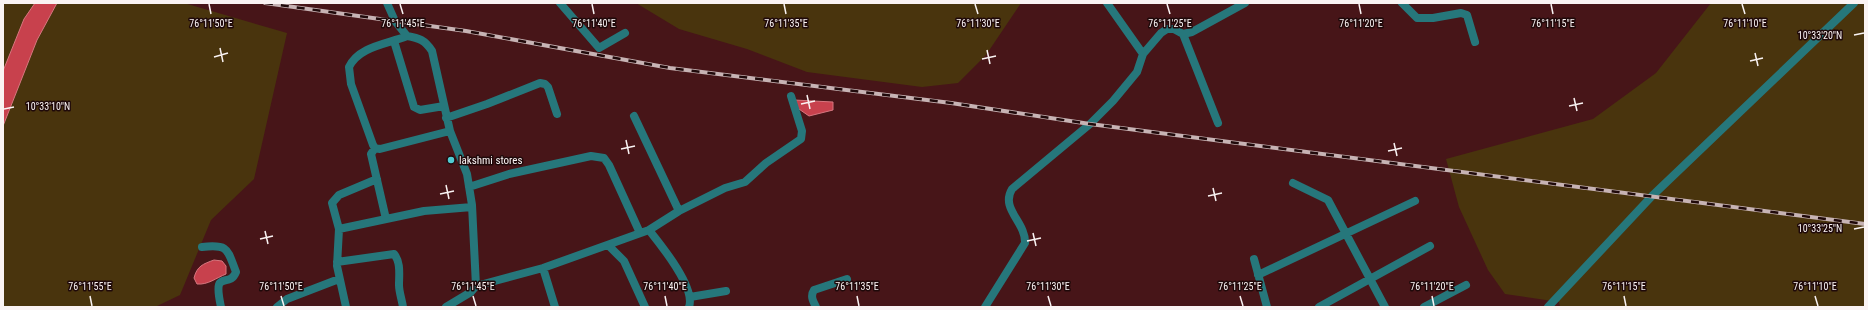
<svg xmlns="http://www.w3.org/2000/svg" width="1868" height="310" font-family="'Roboto Condensed',sans-serif">
<rect width="100%" height="100%" fill="#471518"/>
<path fill="#49340d" d="M3,3H184L287,33L254,179L211,220L180,295L155,307H3Z
M636,3H1021L986,55L958,83L922,87L807,72L747,49L679,29Z
M1711,3H1865V307H1560L1559,302L1505,294L1488,270L1459,207L1446,159L1593,119L1656,73Z"/>
<path fill="#c8414d" stroke="#d7767f" d="M35,3H57L37,40L3,126V71L24,19Z
M794,100L833,102V110L809,116L796,107Z
M214,260L222,261L226,266V274C216,278 208,285 197,284L194,278C197,266 203,264 214,260Z"/>
<g fill="none" stroke-linecap="round" stroke-linejoin="round">
<path stroke="#26777b" stroke-width="8" d="M387,3L395,21L407,36C419,38 425,40 432,51L450,131L467,174L472,205L476,286L471,292L446,307
M560,3L599,48L625,33
M1107,3L1143,54
M1402,3L1417,18H1433L1461,13L1467,15L1475,42
M1183,34L1218,123
M407,36C388,44 359,46 349,67L351,84L373,145L375,148L380,149L450,131
M394,41L414,107L420,110L444,106
M634,116L679,211
M446,118L487,104L540,83L545,84L548,87L557,114
M375,148L371,154L386,219
M1293,183L1328,200L1385,307
M469,187L509,174L591,156L604,158L609,165L640,233
M339,229L424,211L472,207
M649,230C661,245 696,288 689,307
M608,245L624,261L645,307
M202,247C229,244 227,249 236,272C229,290 212,266 221,307
M1254,259L1267,307
M337,262L394,254C401,262 399,275 399,285C399,292 402,300 403,307
M543,268L555,307
M1258,275L1415,201
M476,286L543,268L649,230L679,211L725,188L745,182L766,163L801,139L802,131L791,96
M690,297L726,291
M277,307L287,299L339,279
M346,307L337,266L339,229L332,203L339,195L377,179
M816,307C813,301 810,296 814,290L847,279
M985,307L1025,243C1026,222 1000,209 1012,189L1090,124L1113,101L1137,72L1143,54L1161,33L1167,29H1174L1183,34L1192,32L1245,3
M1319,307L1430,246
M1424,307L1466,285
M1548,307L1652,196L1854,3"/>
<defs>
<path id="rail" d="M265,3L466,31L670,68L951,103L1090,124L1865,224"/>
</defs>
<use href="#rail" stroke="#c7b3b4" stroke-width="4"/>
<use href="#rail" stroke="#1f090a" stroke-width="2.5" stroke-dasharray="8" stroke-linecap="butt"/>
</g>
<path fill="none" stroke="#faf3f3" stroke-width="1.5" d="M209,4L211,14M400,4L403,14M592,4L594,14M784,4L786,14M975,4L978,14M1167,4L1170,14M1359,4L1361,14M1551,4L1553,14M1742,4L1745,14M1854,35L1864,33M220,48L223,62M987,50L990,64M1755,53L1758,66M214,57L228,53M982,59L996,56M1750,61L1763,58M807,95L810,109M1574,98L1577,111M801,104L815,101M1569,106L1583,103M4,109L14,107M626,140L629,154M1394,143L1397,156M621,149L635,146M1388,151L1402,148M446,185L449,199M1213,188L1216,201M440,194L454,191M1208,196L1222,193M1854,229L1864,227M265,231L268,244M1033,233L1036,246M260,239L273,236M1027,241L1041,238M90,296L92,306M281,296L284,306M473,296L476,306M665,296L667,306M857,296L859,306M1048,296L1051,306M1240,296L1243,306M1432,296L1434,306M1624,296L1626,306M1815,296L1818,306"/>
<circle fill="#51ccd2" stroke="#1f090a" stroke-width="1.5" cx="451" cy="160" r="4"/>
<g text-anchor="middle" stroke-width="3" stroke-linejoin="round" paint-order="stroke">
<g font-size="11" fill="#faf3f3" stroke="#1f090a" text-anchor="start">
<text x="459" y="164">lakshmi stores</text>
</g>
</g>
<g font-size="10" text-anchor="middle" fill="#faf3f3" stroke="#1f090a" stroke-width="3" stroke-linejoin="round" paint-order="stroke">
<text x="211" y="27">76°11'50"E</text>
<text x="403" y="27">76°11'45"E</text>
<text x="594" y="27">76°11'40"E</text>
<text x="786" y="27">76°11'35"E</text>
<text x="978" y="27">76°11'30"E</text>
<text x="1170" y="27">76°11'25"E</text>
<text x="1361" y="27">76°11'20"E</text>
<text x="1553" y="27">76°11'15"E</text>
<text x="1745" y="27">76°11'10"E</text>
<text x="1820" y="39">10°33'20"N</text>
<text x="48" y="110">10°33'10"N</text>
<text x="1820" y="232">10°33'25"N</text>
<text x="90" y="290">76°11'55"E</text>
<text x="281" y="290">76°11'50"E</text>
<text x="473" y="290">76°11'45"E</text>
<text x="665" y="290">76°11'40"E</text>
<text x="857" y="290">76°11'35"E</text>
<text x="1048" y="290">76°11'30"E</text>
<text x="1240" y="290">76°11'25"E</text>
<text x="1432" y="290">76°11'20"E</text>
<text x="1624" y="290">76°11'15"E</text>
<text x="1815" y="290">76°11'10"E</text>
</g>
<rect width="1868" height="310" fill="none" stroke="#faf3f3" stroke-width="8"/>
</svg>
